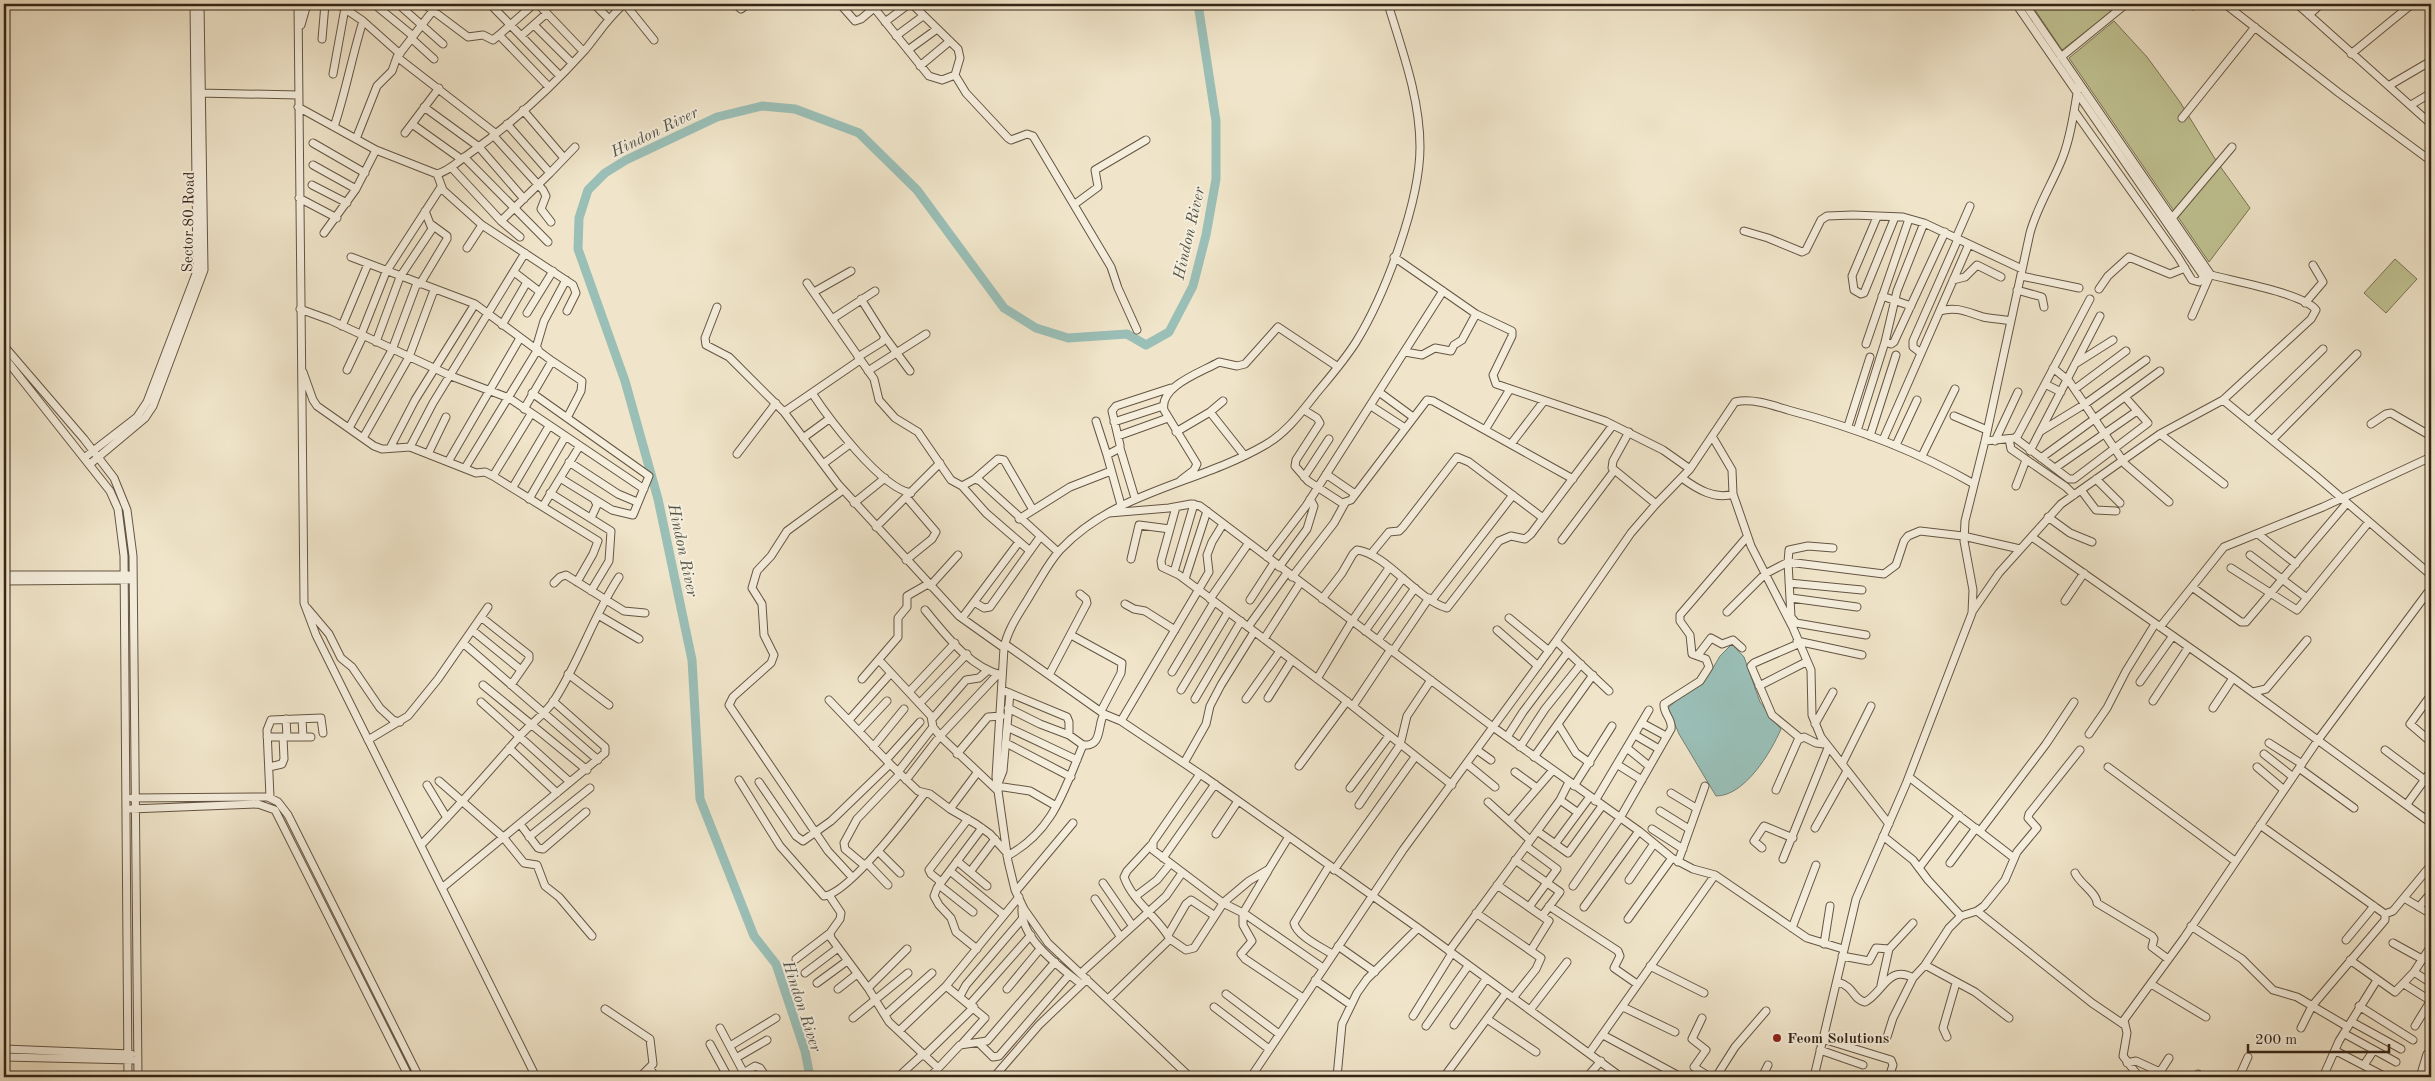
<svg xmlns="http://www.w3.org/2000/svg" width="2435" height="1081" font-family="'Old Standard TT',serif">
<rect width="100%" height="100%" fill="#f0e5ca"/>
<filter id="stains"><feTurbulence type="fractalNoise" baseFrequency=".004" numOctaves="4"/><feColorMatrix values="0 0 0 0 .2 0 0 0 0 .09 0 0 0 0 .02 0 0 0 .5 -.17"/></filter>
<radialGradient id="worn" r=".72"><stop offset=".6" stop-color="#630" stop-opacity="0"/><stop offset="1" stop-color="#630" stop-opacity=".3"/></radialGradient>
<path fill="#c0c292" stroke="#7a7454" d="M2031,4H2105L2111,12L2062,50Z
M2114,21L2147,57L2180,102L2217,162L2250,208L2209,262L2069,58Z
M2395,259L2417,279L2386,313L2364,293Z"/>
<path fill="#9abfb7" stroke="#728177" d="M1732,644L1744,657L1760,702L1781,729C1771,752 1745,796 1716,796L1679,734L1668,708L1713,668L1720,656Z"/>
<g fill="none" stroke-linecap="round" stroke-linejoin="round">
<path stroke="#9abfb7" stroke-width="9" d="M810,1077L805,1051L776,964L754,936L700,799L692,660L658,499L625,381L578,249L579,218L588,190L605,173L626,160L717,117L762,106L795,109L859,133L917,190L1004,308L1036,328L1068,338L1127,334L1146,345L1169,332L1193,286L1206,235L1216,179V121L1198,4"/>
<defs>
<path id="minor" d="M298,4L304,603L316,635L536,1077
M338,4L363,21L400,54
M374,4L413,36
M398,4L443,44
M424,4L468,37L483,35L493,40L499,35
M490,4L560,76
M534,4L499,35L549,87
M538,4L583,51
M594,4L608,18
M625,4L654,40
M735,4L741,9L748,4
M840,4L855,21L861,19L874,8
M871,4L929,76L942,80L955,75
M912,4L958,49L960,58L955,75L966,93L1008,138L1011,140L1027,134L1033,136L1111,267L1118,288L1137,330
M2025,4L2211,275
M2191,4L2193,6
M2225,4L2339,93L2431,161
M2297,4L2431,124
M2309,15L2321,4
M885,22L909,4
M301,25L307,4
M534,25L572,63
M521,36L547,13
M896,36L923,16
M322,39L325,4
M412,39L434,59
M908,50L937,29
M2351,54L2412,4
M397,57L495,133
M2061,57L2126,4
M920,66L950,41
M333,74L345,8
M2390,85L2431,61
M198,93L298,95
M2411,105L2431,93
M298,107L376,150L437,174L443,190L482,225L573,285L576,293L567,311
M424,107L479,147L524,199
M523,110L564,158
M2075,112L2178,257L2192,280L2199,282L2204,277
M2182,118L2255,27
M412,124L461,159
M334,127C346,91 352,56 363,21
M405,133L439,88
M493,135L543,190L546,196L541,209L551,222
M356,139L377,86L392,71L397,57L438,4
M313,143L365,173
M464,157L548,242
M313,165L356,189
M451,167L501,221L520,237
M550,173L575,147
M437,174C449,171 456,163 466,156C509,126 550,89 585,50C599,33 607,19 624,4
M312,185L347,203
M299,198L337,218
M1075,204L1098,187L1095,170L1146,140
M1877,217L1852,276L1854,290L1861,294L1864,293L1895,217
M2173,217L2232,147
M501,221L550,173L507,124
M1744,231L1768,238L1802,252L1806,250L1821,220L1827,216L1853,215L1903,217L1924,223L2022,269
M324,233L356,189L376,150
M1956,238L1970,206
M467,248L482,225
M351,257L475,304L552,361L524,409
M1394,257L1476,314L1512,331V336L1493,375L1496,384L1605,421L1663,450L1690,469
M514,272L540,292
M2021,276L2079,288
M1953,280L1965,277L1977,265L2001,277
M807,283L874,379L879,400L895,418L918,432L951,480L962,486L975,479L980,481L1058,552
M420,284L447,239V236L432,225
M2099,289L2108,276L2129,257L2170,274L2185,268
M2017,290L2042,297L2044,307
M814,292L851,271
M1882,296L1911,306
M2305,303L2323,282L2313,265
M717,307L705,338L706,345L729,357L784,412L838,484L959,616L1004,648
M300,309L330,320L451,376L509,398L644,489
M1940,311C1956,306 1967,312 1983,317C1992,319 2001,319 2011,321
M527,313L553,271
M2192,316L2209,277
M832,319L875,291
M502,325L527,282
M342,326L368,264
M361,335L386,272L441,187
M885,337L910,371
M376,342L400,277L432,229L425,211
M1885,342L1891,344L1894,342L1945,232
M1866,344L1909,219
M4,346L84,439L114,478L127,510L133,556L138,1077
M536,348L544,321L566,280
M1405,352L1422,355L1435,348L1451,351L1454,345L1462,340L1476,314
M1921,353L1913,347V341L1958,239
M4,357L110,491L118,509L124,556L128,1077
M858,357L882,342L885,337L861,299
M552,361L582,381L581,391L567,418
M2075,364L2113,340
M2053,368L2069,381L2125,464L2169,502
M347,370L363,336
M868,371L926,334
M303,372L313,400L317,406L374,446L382,449L410,447L476,473L485,472L493,476L531,414
M2045,384L2061,392
M2075,389L2126,351
M1379,392L1413,417
M532,393L649,476L633,515L612,510L560,478
M812,393C829,419 881,488 911,493
M2223,400L2316,476L2431,575
M1371,406L1405,428
M1304,410L1317,418L1320,423L1296,460L1295,466L1308,481L1342,503L1351,500L1427,400L1433,401L1573,479
M784,412L860,360
M1210,412L1244,455
M1954,416L1987,430
M1096,421L1107,455
M2249,421L2323,349
M1114,422L1163,406
M2371,424L2386,414L2391,413L2431,436
M1848,426L1870,357
M349,428L392,350L417,283
M1485,430L1510,389
M1857,431L1885,342L1897,291L1924,223
M2041,431L2085,404L2146,360
M1176,432L1210,412L1223,401
M1629,432L1613,461L1612,468L1656,504
M2160,434L2224,484
M1118,436L1168,418
M1712,436L1732,470L1733,494L1751,546L1793,628L1811,670L1812,715L1821,737L1889,824
M1870,436L1896,355
M363,438L409,357L434,290
M803,438L829,419
M2015,438L2069,479H2074L2148,423L2125,397
M2009,439L2011,449L2066,487L2074,495
M1883,440L1969,244
M2272,440L2357,354
M1985,441L2015,438L2018,435L2090,299
M1995,441L2018,392
M1511,444L1544,401
M1896,445L1917,400
M410,447L433,403L525,253
M390,448L415,400L475,304
M1120,448L1135,498
M2030,451L2100,316
M428,454L446,417
M737,454L776,403
M1922,456L1955,389
M84,458L137,417L147,402L197,271L194,4
M2041,458L2160,371
M448,462L520,338
M569,462L618,494L637,502
M90,464L145,418L153,406L204,270L200,4
M823,464L850,444
M465,468L538,349
M2055,468L2137,411
M1326,474L1355,494
M493,476L598,541L593,554L577,582
M1304,477L1329,439
M1682,478C1697,489 1715,500 1733,494
M975,479L998,459L1004,460L1033,510
M2096,479L2120,503
M1181,480L1194,470L1197,464L1164,410C1159,386 1202,372 1219,362L1237,366L1245,364L1278,327L1338,367
M962,486L986,513L1030,551
M2016,486L2026,460
M513,487L549,426
M843,490L787,531L771,556L757,571L752,588L762,604L764,635L774,655L771,663L733,697L729,705L828,851L852,877
M2081,490L2096,510L2116,511
M550,493L611,531L609,561L591,591
M529,499L565,437
M854,503L885,478
M1121,505L1107,455L1120,448V445L1112,411L1116,406L1171,388
M543,506L579,447
M1176,507L1161,561L1162,567L1179,575L1340,696L1452,785
M1109,513L1169,508L1191,504L1200,506L1493,727L1639,831L1672,858L1693,869L1715,875L1807,938L1843,949
M2048,517L2070,533L2092,542
M591,518L597,505L595,501
M1019,519L1070,487L1111,471
M876,527L940,463
M2258,534L2296,564
M2032,537L2233,678L2431,823
M1562,540L1614,471
M1833,548L1808,546L1789,550L1788,562L1791,617L1796,623L1866,635
M1371,554L1389,532L1399,531L1403,527L1457,457L1469,462L1543,518
M2250,555L2307,598
M1267,557L1306,506L1443,291
M1131,559L1139,525L1170,529
M906,560L932,539L936,532L907,498
M1279,567L1307,529L1314,506L1310,499
M2231,568L2297,610L2369,522
M1174,572L1194,504
M4,575H128
M1292,577L1334,523L1345,503
M1185,579L1207,511
M4,581L128,580
M554,583L560,577L566,575L624,611L645,613
M1789,583L1862,590
M930,586L958,555
M2192,587L2241,622H2246L2347,503
M1791,598L1857,607
M1210,599L1248,544
M1322,599L1342,573L1353,554L1357,550C1387,554 1416,599 1447,608L1499,541L1511,536L1525,539L1531,534L1613,425
M1250,600L1274,563
M1432,600L1513,495
M2065,601L2084,573
M974,602L984,608L990,607L1040,537
M1125,604L1134,609L1145,611L1175,630
M307,608L329,634L341,658L352,667L380,708L393,720L400,722
M925,610C945,634 970,668 1002,675
M1727,612L1765,574L1788,562L1884,574L1896,565L1904,541L1908,536L1920,531L1963,536L2020,549
M1972,612L1999,573L2061,504L2160,434L2223,400L2311,319L2316,310C2305,294 2233,281 2211,275L2204,277L2016,4
M598,615L639,639
M481,617L529,655V659L511,685
M962,618L1019,542
M1509,618L1549,651
M1248,627L1287,573
M2160,627L2224,547L2323,507L2431,457
M472,630L521,670
M1497,630L1538,666
M1365,631L1403,578
M1071,635L1122,663L1121,673L1101,711
M1264,639L1300,583
M1378,640L1415,588
M1556,641L1609,691
M1797,641L1862,655
M463,643L598,760
M1005,644L1104,714
M1798,644L1754,663L1751,666L1772,715L1800,738
M1393,651L1429,598
M1698,655L1711,638L1722,644L1733,640L1742,648
M879,660L931,716L933,727L940,736L998,791
M1172,672L1214,602
M568,674L609,705
M1049,675L1087,603L1086,599L1080,594
M862,679L898,637V618L907,607V596L928,584
M1317,679L1352,621L1389,568
M2140,682L2172,637
M483,685L587,770
M1759,686L1806,662
M1002,690L1067,717L1069,722V735L1083,745C1103,747 1097,725 1104,714L1121,721L1206,778L1418,928L1621,1077
M1181,690L1228,612
M909,692L955,643
M2253,692L2266,689L2307,640
M1010,693L1003,771L997,786L1030,791L1056,806
M2431,695L2410,724L2431,742
M1268,698L1292,660
M1195,699L1241,621
M1246,699L1280,651
M829,700L890,764L918,791L930,794L950,809L976,824L990,834L1006,852
M2153,701L2188,648
M481,702L570,782
M920,703L967,654
M1353,706L1391,649
M1008,708L1040,724L1069,735
M2213,708L2233,678
M933,718L966,680L979,678L987,671
M286,719L287,737
M302,719L303,737
M849,720L891,673
M1121,721L1209,572L1207,555L1212,542L1223,524
M1642,723L1666,736
M1558,724L1576,753L1590,763
M1815,724L1833,692
M1007,727L1077,760
M859,731L887,701
M2089,734L2107,708L2126,671L2155,624
M1635,735L1659,749
M267,737H283
M1507,737L1523,712L1568,652
M368,740L408,716L438,679L488,607
M1006,743L1071,777
M2269,743L2302,764
M873,747L904,709
M1520,747L1545,709L1581,664
M509,748L557,793
M1627,748L1649,766
M1477,750L1491,760
M2385,750L2425,780
M957,754L988,717L1001,716
M2264,754L2293,777
M1534,757L1593,675
M886,760L920,722
M1184,763L1206,724L1210,706L1221,685L1254,632
M1467,764L1495,787
M1842,764L1871,706
M1618,765L1642,780
M1299,766L1347,701
M269,767L282,764L284,759L283,737H311
M2108,767L2235,861
M2257,767L2284,790
M2299,768L2354,808
M898,772L933,727
M1515,772L1537,788
M1200,774L1153,842V850L1223,903L1245,914L1323,968
M1909,777L2014,858
M739,780L780,846L824,896C848,894 909,814 925,793
M906,780L940,736L998,674
M439,781L503,837L524,863L537,865L545,886L559,897L592,936
M759,782L796,836L803,841L831,821L890,764
M427,785L447,818
M1574,786L1612,726
M1350,788L1389,736
M1776,790L1798,740L1804,737L1816,743L1824,744
M1671,793L1696,808
M270,797L267,730L271,720L321,718L323,733
M132,798L268,797L278,802L288,815L419,1077
M1560,800L1577,812
M1595,801L1649,710
M1488,802L1530,840
M2407,804L2431,771
M1359,805L1400,745L1407,716L1431,680
M131,809L258,804L275,810L409,1077
M950,809L977,773
M1660,811L1689,829
M1510,820L1553,770
M520,824L538,848L543,849L586,812
M2260,825L2385,914L2393,911L2431,865
M1815,828L1847,771
M1652,829L1683,849
M1537,831L1568,853L1602,806
M1980,831L2046,744L2074,702
M1216,834L1238,801
M1883,836L1913,860L1928,880L1961,916
M529,837L590,788
M1555,844L1589,798
M421,845C455,810 487,774 519,737C530,724 543,716 553,702C579,663 593,616 619,577
M1151,845L1127,871L1124,877C1133,902 1158,917 1170,939
M1526,846L1557,869L1529,907
M1762,848L1754,841L1764,826L1793,838
M878,851L900,873
M1007,856C1053,832 1064,790 1083,745
M1163,858L1215,784
M1783,859L1828,748
M1515,860L1560,892L1542,916
M957,861L987,886
M1678,862L1705,786
M867,863L888,885
M1950,863L1976,828
M864,865L845,849L844,843L857,819L900,774
M1329,866L1294,923C1297,936 1321,947 1332,954
M1919,868L1959,815
M1334,870L1415,757
M950,871L1004,915
M1268,871L1243,913V925L1252,941L1241,954L1245,959L1303,998
M970,872L995,839
M2075,873C2080,884 2097,893 2097,903L2152,936L2154,939L2152,947L2168,959
M1629,880L1653,845
M941,882L931,874L929,870L968,819
M1103,883L1132,925
M939,885L973,912
M1497,885L1549,921L1531,950
M1573,886L1620,818L1671,729C1673,719 1663,714 1664,704L1700,681L1709,667L1706,659L1692,654L1690,635L1680,621V615L1747,537
M442,888L605,753V747L553,701
M1016,891L1073,823
M829,895L841,913L840,919L830,933L831,938L868,988L889,1022L938,1068
M1136,896L1157,880L1170,864
M2404,898L2431,914
M1095,899L1120,936
M1549,906L1618,951L1620,956L1614,968L1637,984
M1584,907L1639,831
M2419,907L2431,893
M1022,908C1020,939 1060,967 1081,984
M1977,911L2092,1003L2123,1024
M1476,913L1541,958L1536,969L1513,998
M1628,919L1672,858
M2191,926L2242,959L2273,990L2297,997L2348,1027
M1792,928L1816,865
M1168,935L1186,904L1191,900L1215,916
M2346,940L2374,906
M2393,943L2422,959
M1824,944L1830,906
M1338,946L1375,972
M977,949L956,932L951,918L939,905L934,896L937,888L982,828
M1449,951L1560,800L1569,782
M1842,956L1869,961L1876,948L1889,949L1913,923
M796,959L830,933
M2350,960L2395,992L2414,972L2431,946
M1925,965L1975,992L2009,1018
M1650,966L1704,993
M2414,972L2431,983
M805,973L838,948
M1081,973L1166,896L1182,873
M1315,980L1351,1005
M1838,982C1855,987 1852,999 1865,1002C1883,993 1888,964 1913,978
M817,983L847,961
M2151,984L2206,1017
M2404,984L2431,1001
M1881,985L1889,949
M946,986L985,1018L961,1045
M868,988L907,949
M838,989L857,974
M1007,989L1040,949
M1226,994L1279,1034
M960,996L966,985L1023,918
M1108,999L1170,939L1186,950L1194,948L1224,902L1249,881L1269,869L1288,838
M970,1004L1031,935
M2359,1006L2413,1040
M1214,1007L1269,1049
M1623,1007L1675,1032
M605,1009L650,1039L653,1064L640,1077
M1530,1010L1567,962
M885,1015L932,973
M1413,1016L1452,953
M853,1018L908,973
M1702,1018L1692,1039L1706,1050L1694,1067L1710,1077
M1487,1019L1536,1052
M2352,1022L2401,1049
M1454,1025L1486,979
M1426,1026L1468,966
M2415,1026L2431,1000
M720,1028L746,1077
M2301,1028L2312,1006L2385,920V914
M899,1031L946,986L1019,897
M2345,1034L2396,1062
M1603,1035L1681,1077
M1887,1037L1893,1018L1913,978L1925,965L1949,928L1961,916L1977,911L1984,906L2005,880L2017,852L2037,828L2028,818L2029,814L2080,750
M1947,1037L1943,1028L1956,983
M1823,1039L1891,1060L1893,1065L1889,1077
M979,1043L993,1057L999,1056L1069,975
M710,1044L728,1077
M730,1046L776,1018
M4,1049L131,1054
M1820,1050L1863,1065
M2336,1051L2382,1075
M1590,1052L1715,875
M924,1056L974,1007
M4,1057L133,1060
M736,1058L767,1040
M2127,1063L2136,1061L2160,1072L2169,1058
M2364,1065L2374,1050
M650,1068L655,1077
M737,1077L755,1066L760,1068L766,1077
M898,1077L923,1054
M930,1077L960,1045L987,1041L1055,962
M994,1077L1039,1025L1087,979
M1190,1077L1048,943L1024,909L1015,890L1008,861L996,777L1004,648C1008,627 1022,610 1032,592C1041,578 1049,562 1060,550C1115,491 1198,484 1265,445C1286,433 1300,414 1315,395C1329,378 1344,361 1356,342C1385,295 1420,202 1420,147C1420,98 1402,50 1388,4
M1251,1077L1403,850L1556,641L1631,533L1656,504L1690,469L1735,402C1752,398 1772,405 1788,410C1853,427 1915,450 1974,484
M1337,1077L1342,1024L1357,993L1367,979L1418,928
M1444,1077L1506,993
M1587,1077L1601,1061
M1716,1077L1735,1047L1766,1011
M1762,1077L1768,1065
M1814,1077L1856,899L1906,784L1972,613L1973,590L1964,541L1965,521L1985,441L2030,233C2037,207 2052,184 2062,159C2072,134 2074,108 2079,83
M2136,1077V1073L2123,1056L2127,1033L2124,1020L2184,938L2318,740L2431,588
M2197,1077L2198,1074
M2239,1077L2248,1057
M2323,1077L2339,1041L2377,980
M2420,1077L2427,1054L2431,1051"/>
</defs>
<use href="#minor" stroke="#645543" stroke-width="9"/>
<use href="#minor" stroke="#f5eedd" stroke-width="7"/>
</g>
<circle fill="#8f2418" stroke="#f5eedd" stroke-width="2" cx="1777" cy="1038" r="5"/>
<g text-anchor="middle" stroke-width="4" stroke-linejoin="round" paint-order="stroke">
<g font-size="15" fill="#352516" stroke="#f5eedd">
<text transform="translate(188 222) rotate(-89)" y="5">Sector 80 Road</text>
</g>
<g font-size="15" font-weight="bold" fill="#352516" stroke="#f5eedd" text-anchor="start">
<text x="1787" y="1043">Feom Solutions</text>
</g>
<g font-size="16" font-style="italic" fill="#535346" stroke="#f5eedd">
<text transform="translate(654 131) rotate(-26)" y="6">Hindon River</text>
<text transform="translate(1188 233) rotate(-77)" y="6">Hindon River</text>
<text transform="translate(684 550) rotate(78)" y="6">Hindon River</text>
<text transform="translate(803 1006) rotate(72)" y="6">Hindon River</text>
</g>
</g>
<rect width="2435" height="1081" fill="none" stroke="#f0e5ca" stroke-width="20"/>
<rect x="5" y="5" width="2425" height="1071" fill="none" stroke="#352516" stroke-width="2.5"/>
<rect x="10" y="10" width="2415" height="1061" fill="none" stroke="#352516"/>
<path d="M2248 1044v8h141v-8" fill="none" stroke="#352516" stroke-width="2.5"/>
<text x="2255" y="1044" font-size="15" fill="#352516" stroke="#f5eedd" stroke-width="4" paint-order="stroke">200 m</text>
<rect width="100%" height="100%" filter="url(#stains)"/>
<rect width="100%" height="100%" fill="url(#worn)"/>
</svg>
